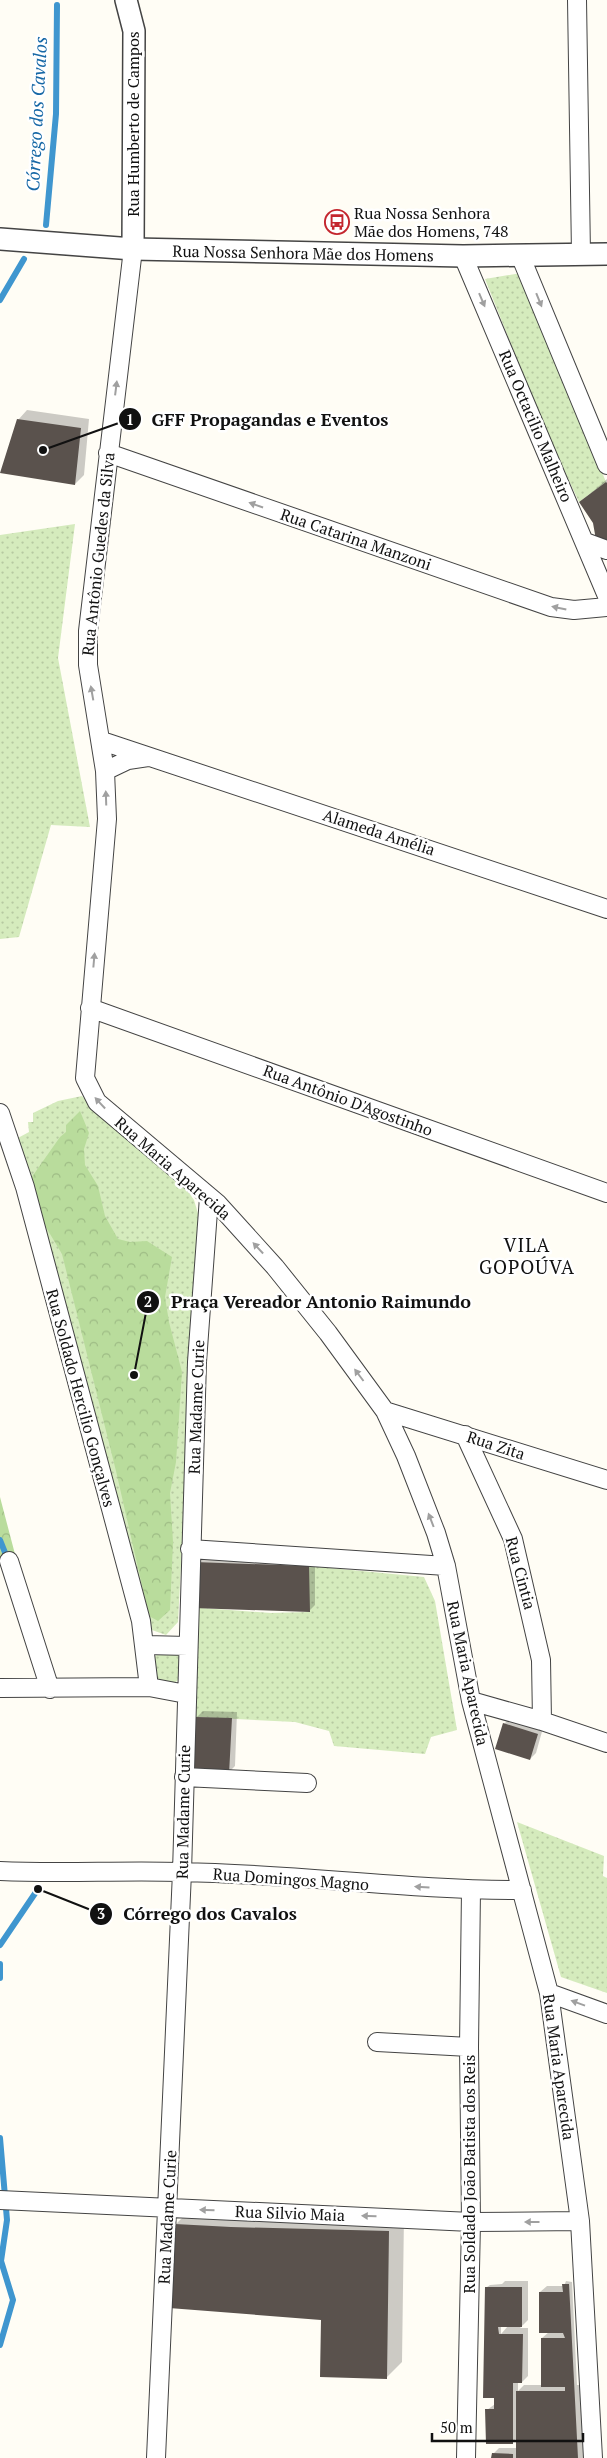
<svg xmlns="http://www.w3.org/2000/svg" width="607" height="2458" font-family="'PT Serif',serif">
<defs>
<pattern id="green-dots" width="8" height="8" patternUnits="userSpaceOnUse" patternTransform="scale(1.25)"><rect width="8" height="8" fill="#d5ebbd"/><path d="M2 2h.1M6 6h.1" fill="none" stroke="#b6c8a1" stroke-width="1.8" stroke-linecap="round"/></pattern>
<pattern id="forest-crowns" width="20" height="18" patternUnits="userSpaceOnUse" patternTransform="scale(1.25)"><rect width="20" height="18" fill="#b9dc9c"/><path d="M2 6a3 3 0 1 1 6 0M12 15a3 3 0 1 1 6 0" fill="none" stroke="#9ebc85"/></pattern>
</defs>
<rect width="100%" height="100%" fill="#fffdf5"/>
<path fill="url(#green-dots)" d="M521,273L606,482L579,502L547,434L485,279Z
M75,524L58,658L90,827L51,825L19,937L0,939V535Z
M82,1096L91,1106L182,1183L194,1200L199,1217L178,1622L166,1635L152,1630L16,1139L29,1132L28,1122H33V1113L58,1101Z
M309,1566L424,1577L435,1601L457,1730L431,1737L425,1754L334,1746L329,1731L295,1722L196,1717L189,1607L271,1613L309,1612Z
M160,1652L176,1653L180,1656L182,1677L173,1684L156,1682L151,1660Z
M517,1822L604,1856L603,1876L607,1878V1993L561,1977Z"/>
<path fill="url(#forest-crowns)" d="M80,1111L89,1133L84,1149L85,1165L98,1186L105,1216L118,1239L130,1242L147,1241L172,1257L165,1297L169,1322L182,1372L176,1462L170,1493L173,1542L170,1610L158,1621L149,1616L116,1471L62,1254L38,1214L29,1181L60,1137L66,1132V1125Z
M0,1497L16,1558L0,1561Z"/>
<path fill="#0003" fill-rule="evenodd" d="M27,410L89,419L84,475L75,484L18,420Z
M607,479V543L581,502Z
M202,1557L315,1561V1605L309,1611L196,1563Z
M203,1711L237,1712L235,1766L229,1772L197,1717Z
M510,1718L543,1728L536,1753L530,1759L504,1724Z
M404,2215L402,2362L386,2378L322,2317L176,2224L182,2218L330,2224Z
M505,2281H528V2320L520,2328H528V2376L522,2382H518V2391L524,2385H542V2338L549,2332L540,2292L547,2286H564L566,2281L572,2282L577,2385H582L594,2458H493V2454L499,2448H517V2438L512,2443L487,2410L495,2404L487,2287L490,2285L502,2284ZM501,2326H508L501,2334Z"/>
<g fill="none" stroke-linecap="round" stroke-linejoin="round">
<path stroke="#3f96cf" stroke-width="6" d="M46,225L56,114L57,5
M0,300L24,259
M0,1540L8,1560
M0,1945L38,1889
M0,1964V1978
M0,2138L7,2220L1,2261L13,2300L0,2345"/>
</g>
<path fill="#5a524d" d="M17,419L81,428L75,485L0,473Z
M606,482L607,483V544L596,540L593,523L579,502Z
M194,1562L309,1566L310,1612L193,1608Z
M196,1717L232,1718L229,1774L193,1772Z
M503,1723L538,1734L530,1760L495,1749Z
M175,2224L231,2227L389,2231L387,2379L320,2377L321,2320L169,2308Z
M562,2284H569L578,2458H516V2391H565V2387H541V2338H565L563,2333H539V2292H563Z
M485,2287H522V2327H498L499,2334H523L522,2383H513V2444H486L485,2409H494V2398H483Z
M492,2453L513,2454V2458H491Z"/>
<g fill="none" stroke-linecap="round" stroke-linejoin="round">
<defs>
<path id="minor" d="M577,0L581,254
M133,249L88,631V665L105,771L107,819L85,1078L97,1102L218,1204L275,1267L328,1333L385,1411L406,1456L436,1533L446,1566L471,1701L549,1993L580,2221L593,2458
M520,255L607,465
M463,256L607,596
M108,453L551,607L574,610L607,607
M585,542L607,550
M102,741L607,909
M105,771L128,760L148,757
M90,1008L607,1193
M0,1113L25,1187L141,1621L149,1687
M385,1411L607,1480
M465,1435L513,1539L541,1660L542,1721
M190,1549L446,1566
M9,1561L50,1689
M146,1645L188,1646
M0,1688L149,1687L186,1694
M471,1701L542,1721L607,1743
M184,1777L307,1783
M0,1871C61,1874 121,1870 182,1872C296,1874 409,1890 522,1890
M549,1993L607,2014
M377,2042L469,2047
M0,2200L471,2222L580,2221
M156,2458L182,1872L197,1362L209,1197
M466,2458L471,2222L469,2047L471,1890"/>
<path id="tertiary" d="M126,0L134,31L133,249
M0,239L133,249L463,256L607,254"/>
</defs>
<use href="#minor" stroke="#444" stroke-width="20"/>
<use href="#tertiary" stroke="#444" stroke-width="24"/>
<use href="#minor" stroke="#fff" stroke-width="18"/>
<use href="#tertiary" stroke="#fff" stroke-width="21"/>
</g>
<defs><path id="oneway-solid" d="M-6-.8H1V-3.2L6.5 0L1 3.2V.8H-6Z" transform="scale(1.25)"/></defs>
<g fill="#a0a0a0">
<use href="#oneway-solid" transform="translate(482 300) rotate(67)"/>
<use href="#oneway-solid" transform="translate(539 300) rotate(68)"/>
<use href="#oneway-solid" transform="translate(116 388) rotate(-83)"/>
<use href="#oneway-solid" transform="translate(256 505) rotate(-161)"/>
<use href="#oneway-solid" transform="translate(559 608) rotate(-168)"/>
<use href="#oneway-solid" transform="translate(92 693) rotate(-100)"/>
<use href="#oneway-solid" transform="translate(106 798) rotate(-92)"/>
<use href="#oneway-solid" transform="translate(94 960) rotate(-85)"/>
<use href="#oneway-solid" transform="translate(100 1103) rotate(-133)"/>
<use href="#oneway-solid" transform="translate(258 1248) rotate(-133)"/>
<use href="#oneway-solid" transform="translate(359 1375) rotate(-127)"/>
<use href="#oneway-solid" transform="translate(431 1520) rotate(-111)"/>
<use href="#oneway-solid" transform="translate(422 1887) rotate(-176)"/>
<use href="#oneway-solid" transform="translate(578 2003) rotate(-160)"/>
<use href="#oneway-solid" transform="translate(207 2210) rotate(-178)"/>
<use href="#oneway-solid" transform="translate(369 2216) rotate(-178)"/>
<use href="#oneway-solid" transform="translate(532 2222) rotate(180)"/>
</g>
<defs>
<symbol id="bus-ring" viewBox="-11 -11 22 22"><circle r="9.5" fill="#fff" stroke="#c4262e" stroke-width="1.5"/><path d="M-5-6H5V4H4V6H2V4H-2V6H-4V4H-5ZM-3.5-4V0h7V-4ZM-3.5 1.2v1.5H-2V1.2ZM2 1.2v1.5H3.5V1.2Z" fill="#c4262e"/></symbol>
</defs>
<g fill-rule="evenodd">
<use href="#bus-ring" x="323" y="208" width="28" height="28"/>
</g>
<g text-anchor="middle" stroke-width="5" stroke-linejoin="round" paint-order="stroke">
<g font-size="16" fill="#111" stroke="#fff">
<text transform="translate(133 124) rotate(-90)" y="6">Rua Humberto de Campos</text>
<text transform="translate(303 253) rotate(1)" y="6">Rua Nossa Senhora Mãe dos Homens</text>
<text transform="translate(536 426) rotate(67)" y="6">Rua Octacilio Malheiro</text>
<text transform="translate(356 539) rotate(19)" y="6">Rua Catarina Manzoni</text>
<text transform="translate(98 554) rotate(-84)" y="6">Rua Antônio Guedes da Silva</text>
<text transform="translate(379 832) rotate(18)" y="6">Alameda Amélia</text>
<text transform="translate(348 1100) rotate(20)" y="6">Rua Antônio D'Agostinho</text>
<text transform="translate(173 1168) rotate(41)" y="6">Rua Maria Aparecida</text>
<text transform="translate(81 1398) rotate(75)" y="6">Rua Soldado Hercilio Gonçalves</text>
<text transform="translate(196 1407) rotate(-88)" y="6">Rua Madame Curie</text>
<text transform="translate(496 1445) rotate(18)" y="6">Rua Zita</text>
<text transform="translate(521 1573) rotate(75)" y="6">Rua Cintia</text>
<text transform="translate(468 1673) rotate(78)" y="6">Rua Maria Aparecida</text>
<text transform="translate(183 1812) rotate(-89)" y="6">Rua Madame Curie</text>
<text transform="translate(291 1879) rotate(4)" y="6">Rua Domingos Magno</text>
<text transform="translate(559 2067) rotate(82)" y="6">Rua Maria Aparecida</text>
<text transform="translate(469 2174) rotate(-90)" y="6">Rua Soldado João Batista dos Reis</text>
<text transform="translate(290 2213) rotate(2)" y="6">Rua Silvio Maia</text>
<text transform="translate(167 2217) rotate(-87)" y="6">Rua Madame Curie</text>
</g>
<g font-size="16" fill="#111" stroke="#fff" text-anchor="start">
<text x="354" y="219">Rua Nossa Senhora<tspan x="354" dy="18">Mãe dos Homens, 748</tspan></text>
</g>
<g font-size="18" font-style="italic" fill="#1768a6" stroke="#fff">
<text transform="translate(37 114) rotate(-87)" y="6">Córrego dos Cavalos</text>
</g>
<g font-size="19" letter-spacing="1" fill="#111" stroke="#fff">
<text x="527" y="1252">VILA<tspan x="527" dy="22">GOPOÚVA</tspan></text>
</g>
</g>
<path fill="none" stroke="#111" stroke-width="2" d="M43 450L130 419M134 1375L148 1302M38 1889L101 1914"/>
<g fill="#111" stroke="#fff" stroke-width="2">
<circle cx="43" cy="450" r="5"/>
<circle cx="134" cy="1375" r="5"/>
<circle cx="38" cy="1889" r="5"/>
<circle cx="130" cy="419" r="12"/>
<circle cx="148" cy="1302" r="12"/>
<circle cx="101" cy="1914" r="12"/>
</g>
<g font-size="15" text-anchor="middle" font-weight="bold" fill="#fff">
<text x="130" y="425">1</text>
<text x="148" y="1307">2</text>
<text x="101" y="1919">3</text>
</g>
<g font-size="18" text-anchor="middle" font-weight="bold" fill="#111" stroke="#fff" stroke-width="5" stroke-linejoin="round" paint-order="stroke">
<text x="270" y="426">GFF Propagandas e Eventos</text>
<text x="321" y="1308">Praça Vereador Antonio Raimundo</text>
<text x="210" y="1920">Córrego dos Cavalos</text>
</g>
<path d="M432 2433v8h151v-8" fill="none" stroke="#111111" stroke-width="2.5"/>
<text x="440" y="2433" font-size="15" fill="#111111" stroke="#ffffff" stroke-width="4" paint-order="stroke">50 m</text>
</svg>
